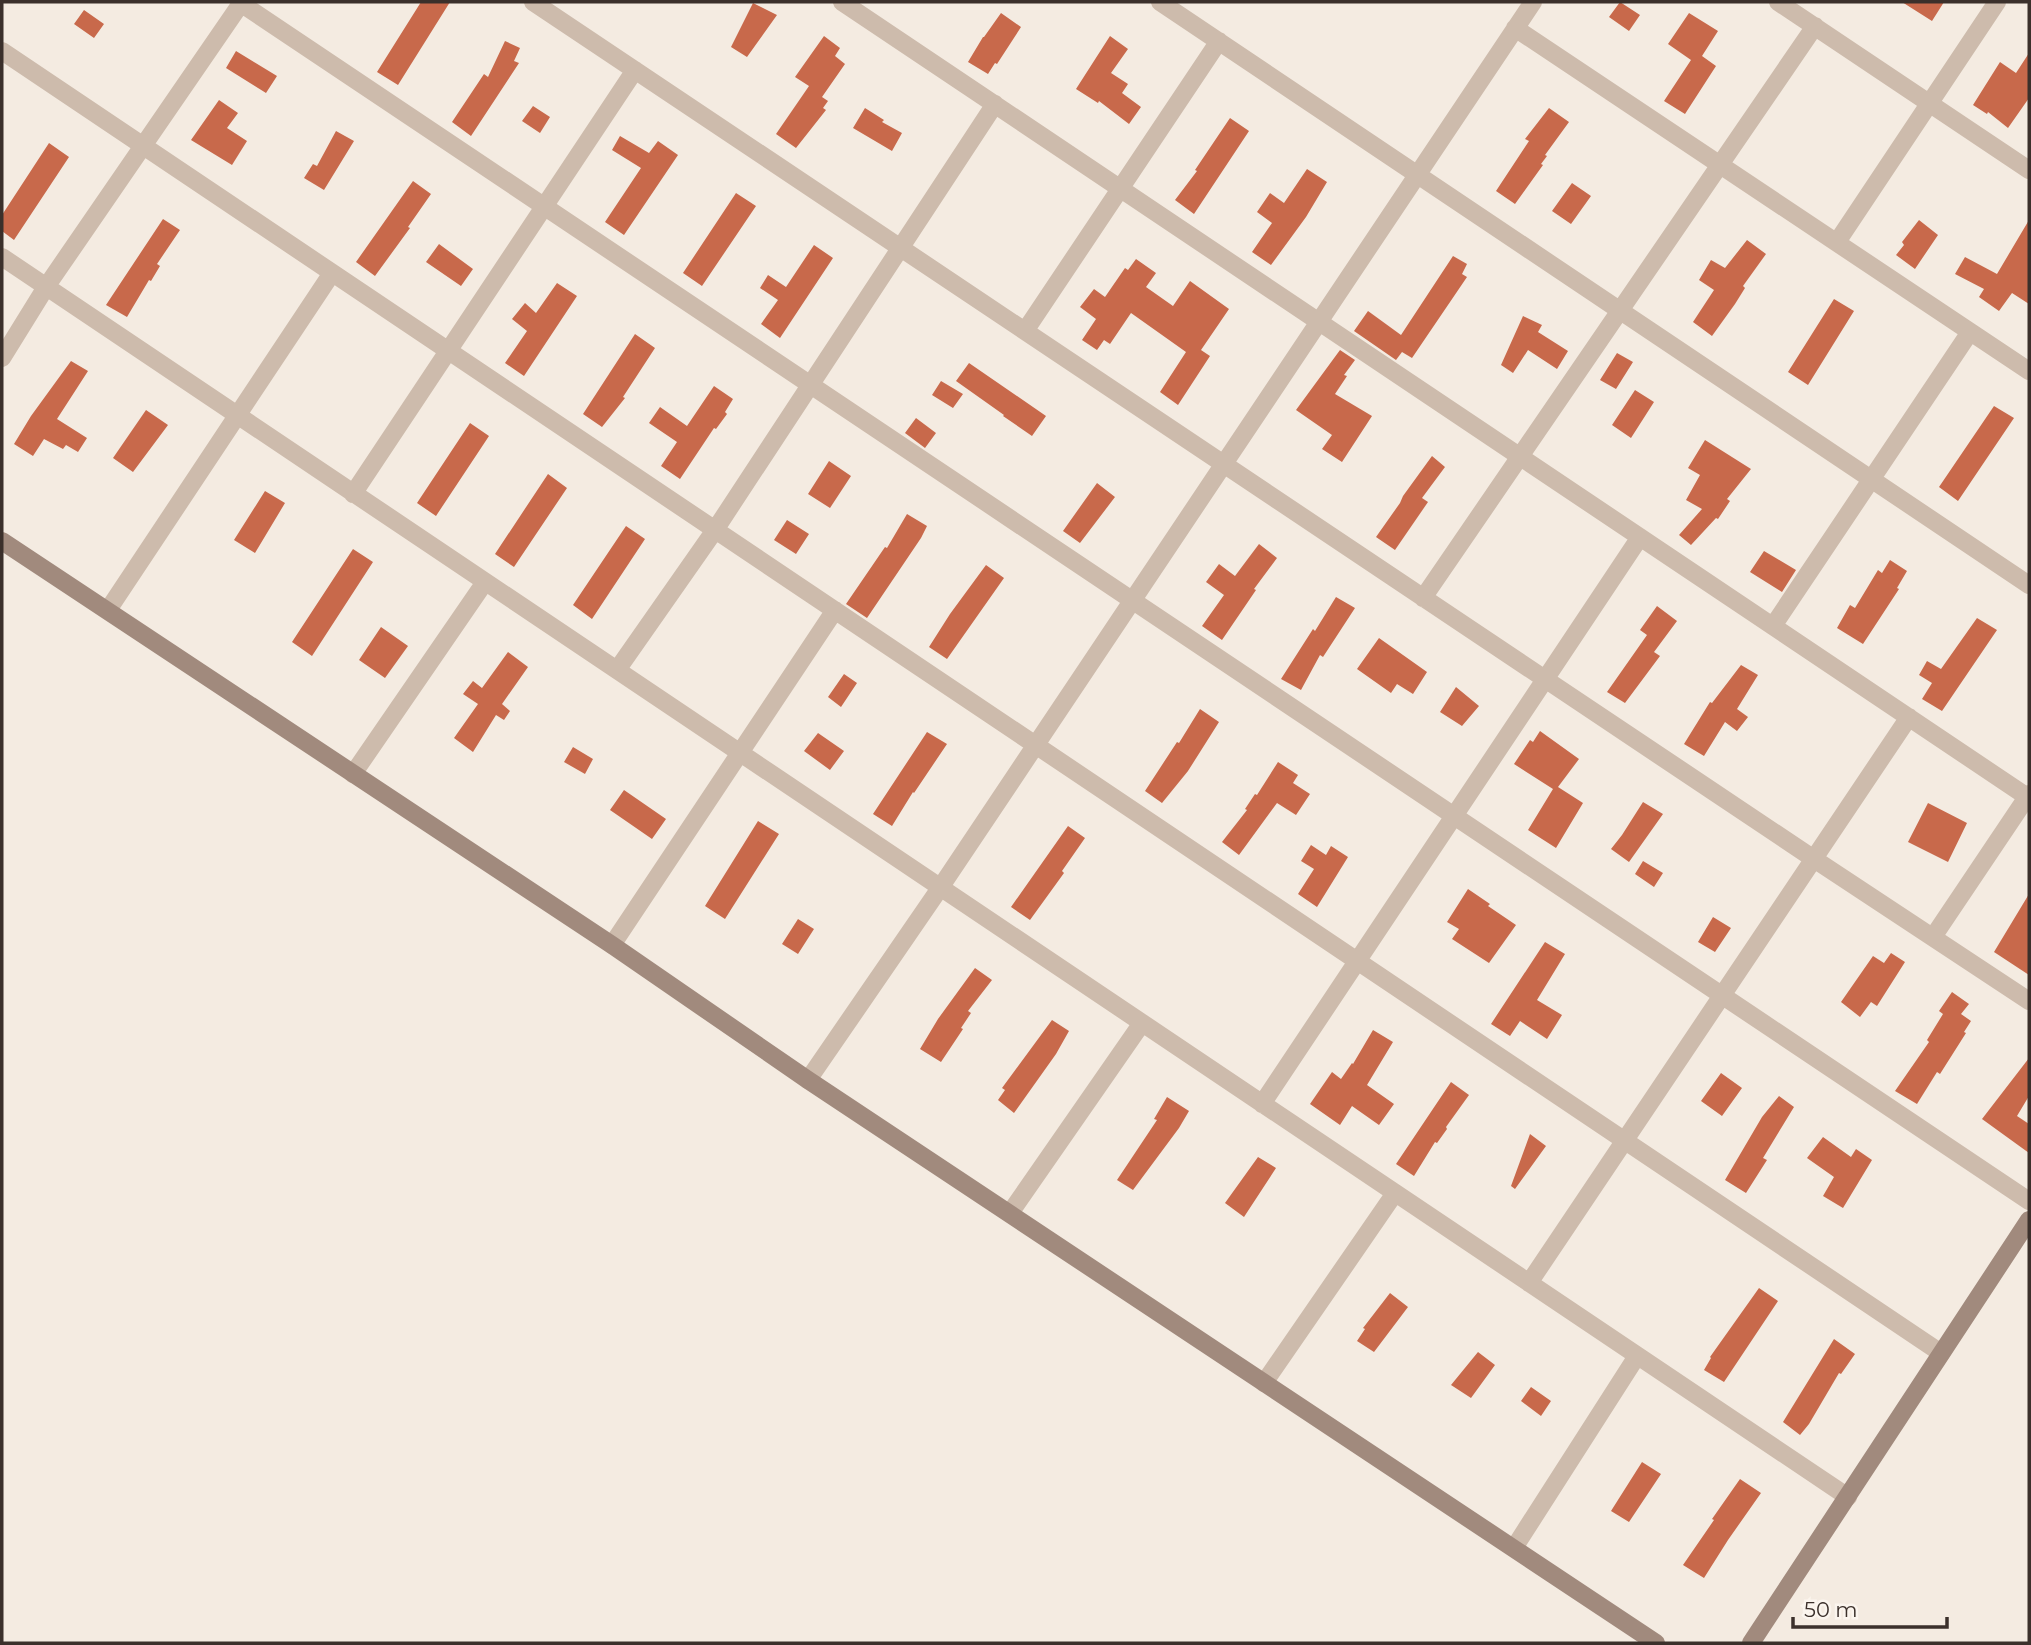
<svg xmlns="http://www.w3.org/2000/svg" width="2031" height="1645" font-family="Montserrat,sans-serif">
<rect width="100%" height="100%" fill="#f4ebe1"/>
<path fill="#c8694b" d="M421,2H450L398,85L377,72Z
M1620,2L1640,15L1629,31L1609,17Z
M1902,2H1944L1932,21Z
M753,3L777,15L747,57L731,47Z
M84,10L104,24L94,38L74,24Z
M1001,13L1021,27L997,64L995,63L988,74L968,62L983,37H984Z
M1689,13L1718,31L1702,56L1716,66L1685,114L1664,101L1691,60L1668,44Z
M824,36L840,48L835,56L845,64L822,97L828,101L823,108L826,110L796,148L776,134L809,86L795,77Z
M1110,36L1128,49L1111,73L1128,84L1122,93L1141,107L1129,124L1099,101L1098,103L1076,89Z
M505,41L520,48L514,61L519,63L471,136L452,122L484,74L488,77Z
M236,51L277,76L266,93L226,68Z
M2029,53V98L2008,128L1988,112L1987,114L1973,105L2000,62L2016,73Z
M219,100L238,113L227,128L247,141L232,165L191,140Z
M533,106L550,117L540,133L522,121Z
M865,108L884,120L882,122L902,133L892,151L853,128Z
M1549,108L1569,122L1545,155L1547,156L1541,164L1543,165L1515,204L1496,191L1529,141L1525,139Z
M1230,118L1249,131L1194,214L1175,200L1197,171L1195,170Z
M336,131L354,141L324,190L304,178L313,164L317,166Z
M620,136L649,153L658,141L678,155L624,235L605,222L641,168L612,150Z
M49,143L69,157L14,240L2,231V215Z
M1307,169L1327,182L1306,217L1271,265L1252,252L1272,223L1257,212L1270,193L1284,203Z
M413,181L431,194L408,227L410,228L375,276L356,262Z
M1572,183L1591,196L1571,224L1552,211Z
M736,193L756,206L702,286L683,273Z
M163,219L180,230L157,264L160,266L151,281L149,280L127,317L106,305Z
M1919,220L1938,235L1915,269L1896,255L1904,245L1902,242Z
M2029,220V304L2012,293L1999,311L1979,297L1984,289L1955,274L1965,257L1997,274Z
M1747,240L1766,254L1743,286L1745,288L1735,304L1712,336L1693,322L1714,290L1699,280L1711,260L1725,268Z
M439,244L473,269L461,286L426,262Z
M814,245L833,258L780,338L761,324L778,300L760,288L768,275L786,287Z
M1453,256L1467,264L1462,274L1467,277L1412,358L1402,352L1396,360L1354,331L1368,311L1401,335Z
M1136,259L1156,273L1146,287L1173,306L1190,281L1229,309L1201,350L1210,356L1178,405L1160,392L1186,352L1131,313L1110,344L1104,340L1097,350L1082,340L1096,319L1080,307L1094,289L1105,297L1125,268L1128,270Z
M557,283L577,296L524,376L505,363L527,331L512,319L525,303L536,313Z
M1834,299L1854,311L1808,385L1788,372Z
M1523,316L1542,325L1538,332L1568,351L1557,369L1528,350L1513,373L1501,365Z
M635,334L655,348L623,397L625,398L602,427L583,414Z
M1340,350L1355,360L1344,375L1347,376L1335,394L1372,416L1342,462L1322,449L1332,435L1296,410Z
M1617,353L1633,362L1616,389L1600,380Z
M71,361L88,371L57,419L87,438L78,452L66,445L63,449L44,439L33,456L14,444L31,416Z
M969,363L1046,416L1032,436L1003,416L1004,415L956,381Z
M941,381L963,394L953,408L932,395Z
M714,386L733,399L725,412L727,414L716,429L714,428L680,479L661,466L677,442L649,423L660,407L687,426Z
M1635,390L1654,402L1631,438L1612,425Z
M1994,406L2014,418L1958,501L1939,487Z
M146,410L168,425L133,472L113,458Z
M916,418L936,433L925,448L905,433Z
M470,423L489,436L436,516L417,503Z
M1705,440L1751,469L1727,499L1730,501L1718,519L1716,518L1691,545L1679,535L1702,509L1686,500L1700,475L1688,468Z
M1432,456L1445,467L1422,498L1428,502L1395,550L1376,537L1400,503L1403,496Z
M829,461L851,476L830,508L808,494Z
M548,474L567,488L514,567L495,554Z
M1097,483L1115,497L1080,543L1063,531Z
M265,491L285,503L255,553L234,540Z
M907,514L927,526L921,538L867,618L846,604L885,547L887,548Z
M787,520L809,534L796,554L774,540Z
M626,526L645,539L592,619L573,605Z
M1259,544L1277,558L1254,589L1256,590L1222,640L1202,626L1224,595L1206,582L1219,564L1235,576Z
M353,549L373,562L312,656L292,642Z
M1764,551L1796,570L1782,592L1750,572Z
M1890,560L1907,571L1897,588L1899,589L1863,644L1837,628L1850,605L1855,608L1878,570L1882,573Z
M986,565L1004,578L947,659L929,647L950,614Z
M1336,597L1355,608L1323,657L1320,655L1301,690L1281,679L1313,629L1315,631Z
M1657,606L1677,621L1654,652L1660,656L1625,703L1607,692L1647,635L1640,630Z
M1977,618L1997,630L1942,711L1922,699L1932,683L1919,675L1927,661L1941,669Z
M381,627L408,646L385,678L359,660Z
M1379,638L1427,672L1413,694L1397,684L1391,693L1357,669Z
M508,652L528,667L502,704L510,711L504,720L496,715L473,752L454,738L478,704L463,694L473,681L482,688Z
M1741,665L1758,675L1737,709L1748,717L1737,731L1725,722L1704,756L1684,744L1710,702L1712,703Z
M844,674L857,683L841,707L828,697Z
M1456,687L1479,706L1462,726L1440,712Z
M1200,709L1219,722L1188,771L1162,803L1145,791L1177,742L1179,743Z
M1540,731L1579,759L1558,787L1583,803L1556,848L1528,830L1553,789L1514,764L1530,740L1533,742Z
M927,732L947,744L914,793L913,792L892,826L873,814Z
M818,733L844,751L830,770L804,751Z
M573,747L593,759L585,774L564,762Z
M1278,762L1298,775L1293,783L1310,794L1296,815L1277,803L1239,855L1222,842L1247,810L1245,809L1255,794L1257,795Z
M624,790L666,819L652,839L610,810Z
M1643,802L1663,814L1629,862L1611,849L1622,835Z
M1928,803L1967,823L1948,862L1908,842Z
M758,821L779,834L725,919L705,906Z
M1068,826L1085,838L1062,871L1064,873L1030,920L1011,907Z
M1311,845L1326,855L1331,846L1348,857L1317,907L1298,894L1314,869L1301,861Z
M1643,861L1663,873L1654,887L1635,874Z
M1468,889L1490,904L1488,906L1516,925L1489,963L1452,939L1459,929L1447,922Z
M2029,894V975L1994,952Z
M1713,917L1731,928L1715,952L1698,942Z
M798,919L814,929L798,954L782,944Z
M1545,942L1565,954L1537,1000L1562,1015L1547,1039L1520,1021L1510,1036L1491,1024Z
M1891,953L1905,962L1877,1006L1871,1002L1860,1017L1841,1002L1873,956L1884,963Z
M975,968L992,980L968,1011L971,1013L961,1028L963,1029L941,1062L920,1049L938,1019Z
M1952,992L1969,1004L1961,1014L1971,1021L1964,1032L1966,1033L1940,1074L1937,1072L1917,1104L1895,1091L1929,1042L1927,1040L1943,1014L1939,1011Z
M1052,1020L1069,1031L1056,1054L1014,1113L998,1100L1005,1090L1002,1088Z
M1373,1030L1393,1042L1367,1085L1394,1104L1379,1125L1352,1106L1340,1125L1310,1104L1332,1072L1341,1079L1352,1063L1353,1064Z
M2029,1058V1096L2017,1116L2029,1124V1153L1982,1119Z
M1721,1073L1742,1088L1722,1116L1701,1101Z
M1451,1082L1469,1095L1446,1127L1447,1129L1437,1143L1435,1142L1414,1176L1396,1164Z
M1779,1096L1794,1107L1763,1158L1767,1160L1746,1193L1725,1180L1762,1117Z
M1167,1097L1189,1111L1179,1128L1133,1190L1117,1180L1157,1120L1154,1119Z
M1530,1134L1546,1146L1515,1189L1511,1186Z
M1823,1137L1851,1157L1856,1149L1872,1160L1843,1208L1823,1196L1834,1177L1807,1158Z
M1258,1157L1276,1168L1244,1217L1225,1203Z
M1759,1288L1778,1301L1724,1382L1704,1370L1711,1358L1710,1357Z
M1390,1293L1408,1307L1374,1352L1357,1341L1365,1329L1363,1328Z
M1834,1339L1855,1354L1841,1374L1839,1373L1809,1424L1800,1435L1783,1422Z
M1478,1352L1495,1365L1471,1398L1451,1385Z
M1531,1387L1551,1401L1541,1416L1521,1401Z
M1642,1462L1661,1474L1629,1522L1611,1511Z
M1740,1479L1761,1493L1728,1540L1704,1578L1683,1565L1714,1520L1712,1519Z"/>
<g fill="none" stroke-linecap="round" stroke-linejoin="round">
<path stroke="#cdbbac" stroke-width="18" d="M239,2L2029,1201
M533,2L1814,859L2029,1001
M842,2L2029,798
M1160,2L2029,585
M1778,2L2029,170
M1515,28L2029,371
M2,51L1941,1353
M1837,242L1997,2
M2,257L1848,1497
M1025,331L1219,41
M2,358L46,287L242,2
M353,494L635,70
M1423,598L1815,26
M108,610L332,273
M1773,626L1970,332
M617,670L715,530L995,104
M353,774L485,582
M1933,937L2029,794
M612,945L835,610
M808,1080L940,888L1533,2
M1262,1104L1640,537
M1010,1213L1142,1023
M1529,1283L1909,717
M1264,1383L1395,1193
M1514,1548L1637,1356"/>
<path stroke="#a18a7d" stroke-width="18" d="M2,541L612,945L808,1080L1656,1643
M1751,1643L2029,1220"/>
</g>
<rect width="2031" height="1645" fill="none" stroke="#3b302b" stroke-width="7"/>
<path d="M1793 1617v10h154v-10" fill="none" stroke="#3b302b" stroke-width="3.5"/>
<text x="1804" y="1617" font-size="21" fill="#3b302b" stroke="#fbf5ee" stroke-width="5" paint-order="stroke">50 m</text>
</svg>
